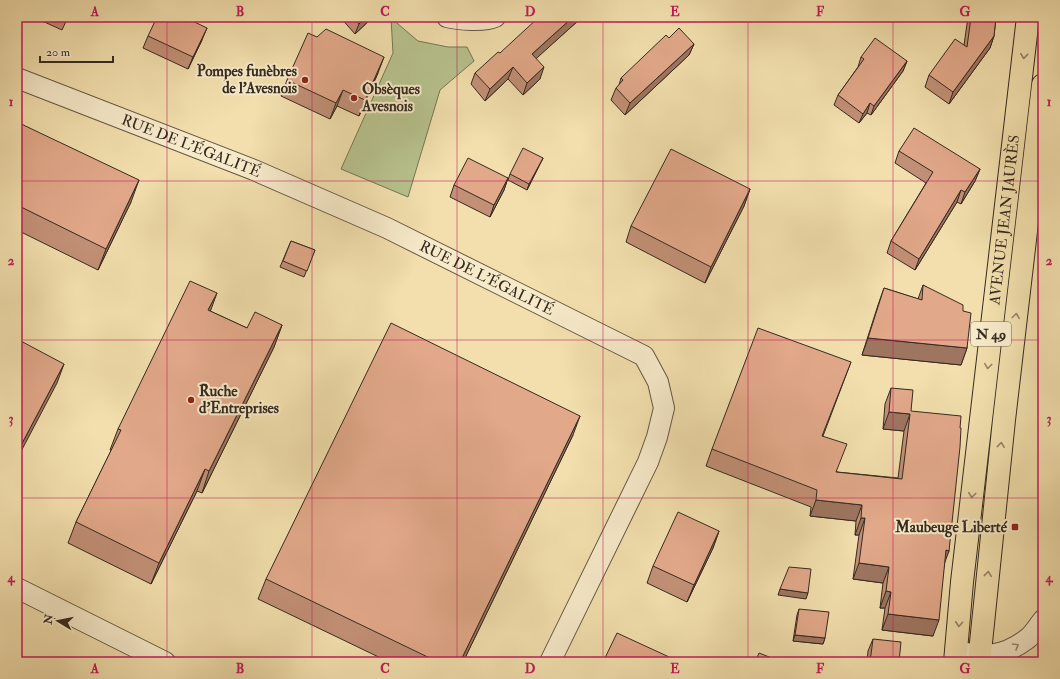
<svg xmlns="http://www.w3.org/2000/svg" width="1060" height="679" font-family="'IM FELL Double Pica',serif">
<rect width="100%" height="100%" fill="#f2dfad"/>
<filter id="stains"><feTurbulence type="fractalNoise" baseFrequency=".005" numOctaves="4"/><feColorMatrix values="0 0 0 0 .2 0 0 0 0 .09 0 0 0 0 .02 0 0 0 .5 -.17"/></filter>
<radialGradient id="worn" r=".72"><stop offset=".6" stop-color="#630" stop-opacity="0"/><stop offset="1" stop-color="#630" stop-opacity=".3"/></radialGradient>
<path fill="#b7c28d" stroke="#767656" d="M391,18L418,41L448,47H467L474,61L440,90L408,197L341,169L393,53Z"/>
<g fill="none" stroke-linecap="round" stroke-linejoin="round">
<defs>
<g id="minor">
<path d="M447,17C458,20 485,22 495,17"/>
<path id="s1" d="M17,78L254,170L387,228L644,356L658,382L664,408L657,437L648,462L550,662"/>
<path d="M17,588L165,662"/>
<path d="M957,652C985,656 1002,658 1027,639C1033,635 1038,626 1043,620"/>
</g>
<g id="primary">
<path id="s2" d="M955,662L962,582L1028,17"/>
<path d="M979,662L1004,420L1043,85"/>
</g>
</defs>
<use href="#minor" stroke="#645743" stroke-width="22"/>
<use href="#primary" stroke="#352a20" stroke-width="24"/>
<use href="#minor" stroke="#f7eaca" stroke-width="20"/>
<use href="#primary" stroke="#f2dfad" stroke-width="22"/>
</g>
<path fill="#c29076" stroke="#352a20" d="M41,17H68L62,30L40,20Z
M340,17H373L355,34Z
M968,17H996L994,36L990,48L949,104L925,87L929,75L964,45Z
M579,20L536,58L540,79L523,95L508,79L485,101L471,84L475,73L500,53Z
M148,36L202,40L188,69L143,48Z
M669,38L694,44L689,55L625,115L611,100L616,88L619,85L621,78Z
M861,57L907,61L903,71L871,115L867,113L859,123L834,105L838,95L858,67Z
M378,73L359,116L337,106L330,119L281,96L287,80Z
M17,122L131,202L98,270L17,230Z
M899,151L980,169L975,181L961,204L957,202L915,270L887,253L891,241L926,183L895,163Z
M543,158L527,190L508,180L510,174Z
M508,178L504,190L490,217L450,197L454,185Z
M750,189L744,206L705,283L626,242L631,226Z
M291,241L315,250L304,277L280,267Z
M923,285L963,311L967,348L961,365L862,355L878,305L884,288L918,299Z
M210,311L247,328L282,325L274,347L202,493L197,491L151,584L68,543L76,522L111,451L110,450L118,429Z
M851,362L823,436L837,472L898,478L904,431L883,429L885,404L891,388L911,411L949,551L945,560L933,636L882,630L885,608H880L883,583L853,579L859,535H855L856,521L810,516L811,507L706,466L712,449Z
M573,435L463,662H389L258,599L266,579Z
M719,531L713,548L687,602L647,583L653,566Z
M799,609L825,638L823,644L793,641L797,615Z
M873,639L899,662H867L868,651Z"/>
<path fill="#9e7660" stroke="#352a20" d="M366,17H373L355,34L359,24Z
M573,17H580L579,20L528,66L532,54Z
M207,28L202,40L188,69L193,57Z
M994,36L990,48L949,104L953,92Z
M694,44L689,55L625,115L630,103Z
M384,57L378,73L359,116L365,100Z
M907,61L903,71L871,115L874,106Z
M513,67L508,79L485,101L490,89Z
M544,67L540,79L523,95L527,83Z
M343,90L337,106L330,119L336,103Z
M870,103L867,113L859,123L863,114Z
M543,158L527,190L529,184Z
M980,169L975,181L961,204L965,192Z
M508,178L504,190L490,217L494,205Z
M139,180L131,202L98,270L106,249Z
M750,189L744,206L705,283L711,267Z
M961,190L957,202L915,270L919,259Z
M217,293L209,315L208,310Z
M282,325L274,347L202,493L209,471Z
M868,338L967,348L961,365L862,355Z
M64,364L57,383L17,459V454L18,451Z
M889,412L910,414L904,431L883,429Z
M580,416L573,435L463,662H460Z
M205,469L197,491L151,584L159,563Z
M816,500L862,505L856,521L810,516Z
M861,518H865L859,535H855Z
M719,531L713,548L687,602L694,585Z
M946,550L949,551L943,567Z
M859,563L889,567L883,583L853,579Z
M780,589L808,593L806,599L778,595Z
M886,591L891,592L885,608H880Z
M888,614L939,620L933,636L882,630Z
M795,635L825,638L823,644L793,641Z"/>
<path fill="#e1a889" stroke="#352a20" d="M157,17H184L207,28L193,57L148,36Z
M353,17H366L359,24Z
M539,17H573L532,54L544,67L527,83L513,67L490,89L475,73L498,52L500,53Z
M971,17H996L994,36L953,92L929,75L955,39L967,47Z
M679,28L694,44L630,103L616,88L623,80L621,78L666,35L669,38Z
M326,29L384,57L365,100L343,90L336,103L287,80L308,33L317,37Z
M875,38L907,61L874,106L870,103L863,114L838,95L864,59L861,57Z
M17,122L139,180L106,249L17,205Z
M914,128L980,169L965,192L961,190L919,259L891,241L933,172L899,151Z
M523,148L543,158L529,184L510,174Z
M671,149L750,189L711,267L631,226Z
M468,158L508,178L494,205L454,185Z
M291,241L315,250L307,271L283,261Z
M190,281L217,293L208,310L247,328L255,312L282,325L209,471L205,469L159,563L76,522L121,430L118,429Z
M923,285L963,305V311L971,313L967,348L868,338L884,288L922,300Z
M391,323L580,416L460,662H438L266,579Z
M758,328L851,362L822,436L847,444L836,472L902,479L910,414L889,412L891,388L913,390L911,411L961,416L960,428H961L960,447L949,551L946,550L939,620L888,614L891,592L886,591L889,567L859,563L865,518H861L862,505L816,500L817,490L712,449Z
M17,339L64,364L18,451H17Z
M678,512L719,531L694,585L653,566Z
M789,567L811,569L808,593L780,589Z
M799,609L829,612L825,638L795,635Z
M617,633L680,662H603Z
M873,639L901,642L899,662H870Z
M759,653L782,662H755Z"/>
<defs><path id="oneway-chevron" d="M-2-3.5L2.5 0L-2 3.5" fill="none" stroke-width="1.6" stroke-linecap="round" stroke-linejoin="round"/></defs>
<g stroke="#948466">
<use href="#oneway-chevron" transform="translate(1024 56) rotate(96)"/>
<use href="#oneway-chevron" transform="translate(1016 316) rotate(-83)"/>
<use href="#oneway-chevron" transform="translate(988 366) rotate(97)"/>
<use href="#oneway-chevron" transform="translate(1001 445) rotate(-84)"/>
<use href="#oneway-chevron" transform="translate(972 495) rotate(97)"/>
<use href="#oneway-chevron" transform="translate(988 574) rotate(-84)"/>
<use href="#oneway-chevron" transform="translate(959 624) rotate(94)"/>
</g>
<use stroke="#968a75" href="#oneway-chevron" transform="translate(1016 646) rotate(-30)"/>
<path fill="none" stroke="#c2185b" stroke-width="1" stroke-opacity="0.55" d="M167,17V662M312,17V662M457,17V662M603,17V662M748,17V662M893,17V662M17,181H1043M17,340H1043M17,498H1043"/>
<g fill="#8f2418" stroke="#f7eaca" stroke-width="1.5">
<circle cx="305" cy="80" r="4"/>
<circle cx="354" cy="98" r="4"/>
<circle cx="191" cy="400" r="4"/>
<rect x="1011" y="523" width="8" height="8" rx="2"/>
</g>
<g text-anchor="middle" stroke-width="4" stroke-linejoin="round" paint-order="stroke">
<rect fill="#f7eaca" stroke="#6f6453" stroke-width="1" x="971" y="322" width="40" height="24" rx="3"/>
<g font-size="14" font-weight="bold" fill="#352a20">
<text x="991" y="339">N 49</text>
</g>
<g font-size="15" font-weight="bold" fill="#352a20" stroke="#f7eaca" text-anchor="end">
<text x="297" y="76">Pompes funèbres<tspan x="297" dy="17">de l'Avesnois</tspan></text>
<text x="362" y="94" text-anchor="start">Obsèques<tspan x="362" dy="17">Avesnois</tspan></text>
<text x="199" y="396" text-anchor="start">Ruche<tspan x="199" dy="17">d'Entreprises</tspan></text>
<text x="1007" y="532">Maubeuge Liberté</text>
</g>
<g font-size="15" fill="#352a20" stroke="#f7eaca">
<text dy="5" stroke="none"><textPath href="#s1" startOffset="187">RUE DE L'ÉGALITÉ</textPath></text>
<text dy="5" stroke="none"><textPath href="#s2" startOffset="445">AVENUE JEAN JAURÈS</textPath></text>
<text dy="5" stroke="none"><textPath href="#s1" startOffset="511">RUE DE L'ÉGALITÉ</textPath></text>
</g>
</g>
<rect width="1060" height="679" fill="none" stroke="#f2dfad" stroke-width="44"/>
<g transform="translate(58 621) rotate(280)" stroke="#f7eaca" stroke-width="3" paint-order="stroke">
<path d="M0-3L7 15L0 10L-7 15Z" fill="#352a20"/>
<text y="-6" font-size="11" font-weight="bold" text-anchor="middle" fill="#352a20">N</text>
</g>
<path d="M40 56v6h73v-6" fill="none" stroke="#352a20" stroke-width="2"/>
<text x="46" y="56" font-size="12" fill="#352a20" stroke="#f7eaca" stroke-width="3" paint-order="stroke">20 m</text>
<rect x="22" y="22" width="1016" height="635" fill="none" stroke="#c2185b" stroke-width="1.5"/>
<g font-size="13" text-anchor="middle" font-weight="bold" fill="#c2185b">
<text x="95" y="16">A</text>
<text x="240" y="16">B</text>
<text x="385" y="16">C</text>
<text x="530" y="16">D</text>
<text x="675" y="16">E</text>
<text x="820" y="16">F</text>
<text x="965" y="16">G</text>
<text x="11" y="106">1</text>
<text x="1049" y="106">1</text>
<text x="11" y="265">2</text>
<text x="1049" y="265">2</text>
<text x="11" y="423">3</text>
<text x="1049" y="423">3</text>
<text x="11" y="582">4</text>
<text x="1049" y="582">4</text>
<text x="95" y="673">A</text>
<text x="240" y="673">B</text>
<text x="385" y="673">C</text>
<text x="530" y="673">D</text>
<text x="675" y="673">E</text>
<text x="820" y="673">F</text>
<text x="965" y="673">G</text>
</g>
<rect width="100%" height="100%" filter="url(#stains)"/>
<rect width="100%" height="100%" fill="url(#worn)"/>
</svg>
